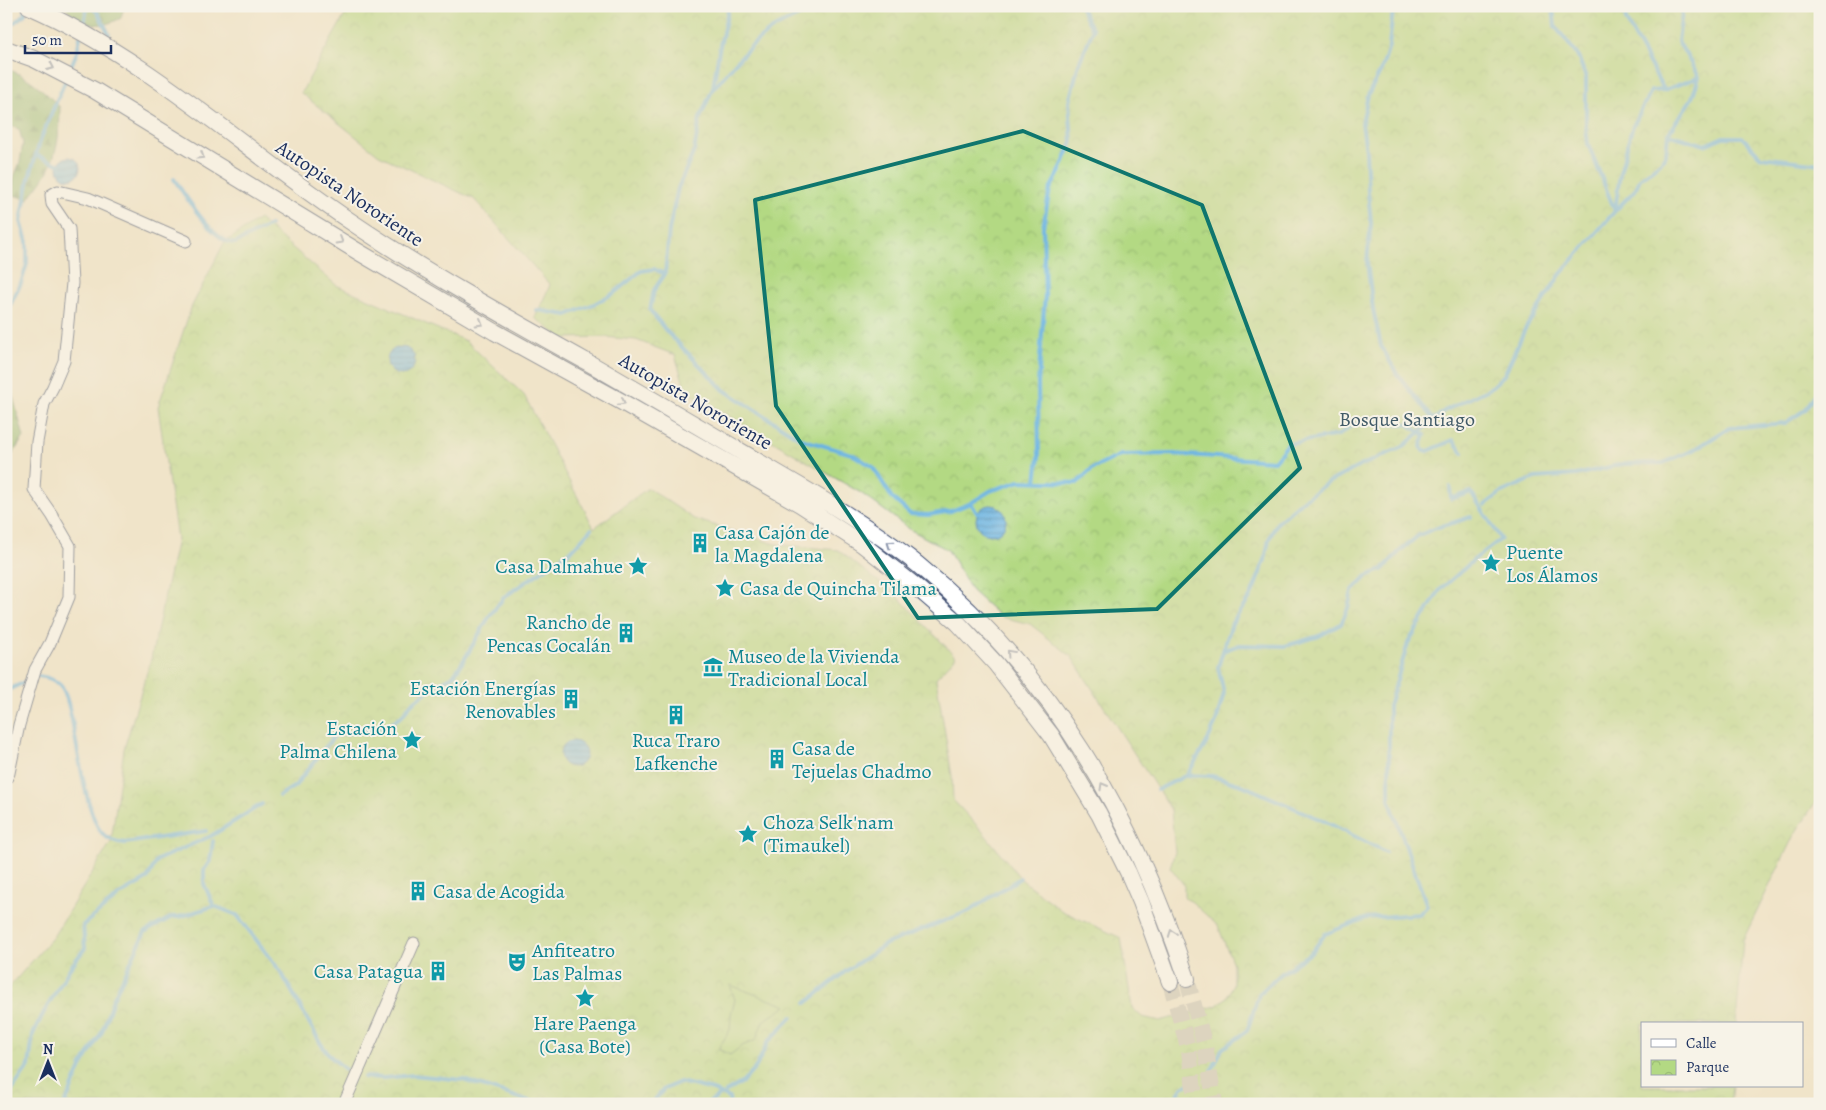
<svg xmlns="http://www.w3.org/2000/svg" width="1826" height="1110" font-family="Alegreya,serif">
<defs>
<pattern id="forest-firs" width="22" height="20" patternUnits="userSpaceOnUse" patternTransform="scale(1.25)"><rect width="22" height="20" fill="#8eb971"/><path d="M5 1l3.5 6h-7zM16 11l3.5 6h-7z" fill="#739760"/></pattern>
<pattern id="park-crowns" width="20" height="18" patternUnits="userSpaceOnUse" patternTransform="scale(1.25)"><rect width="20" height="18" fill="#b3d983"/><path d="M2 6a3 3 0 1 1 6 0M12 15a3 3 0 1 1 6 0" fill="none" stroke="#99bb74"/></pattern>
<pattern id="water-rules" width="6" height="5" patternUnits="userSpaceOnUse" patternTransform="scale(1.25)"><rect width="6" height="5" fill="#6ab4e2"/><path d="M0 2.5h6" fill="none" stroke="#5693ba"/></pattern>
</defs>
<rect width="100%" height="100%" fill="#f7f3e8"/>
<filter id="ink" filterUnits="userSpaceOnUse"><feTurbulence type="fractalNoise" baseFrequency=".02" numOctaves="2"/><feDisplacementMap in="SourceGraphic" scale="10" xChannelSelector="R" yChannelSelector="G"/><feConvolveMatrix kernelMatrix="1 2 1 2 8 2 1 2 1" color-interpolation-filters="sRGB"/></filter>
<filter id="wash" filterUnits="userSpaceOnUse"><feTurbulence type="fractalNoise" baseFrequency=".0096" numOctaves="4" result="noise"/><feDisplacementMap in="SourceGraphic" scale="20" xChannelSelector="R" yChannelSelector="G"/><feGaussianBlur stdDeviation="1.12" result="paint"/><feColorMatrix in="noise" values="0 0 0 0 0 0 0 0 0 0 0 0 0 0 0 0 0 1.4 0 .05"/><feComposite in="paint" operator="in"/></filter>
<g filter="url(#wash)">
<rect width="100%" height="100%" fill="#f0e4c9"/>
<path fill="url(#forest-firs)" stroke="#547468" d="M64,6H124V7L121,18C99,30 80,25 64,6Z
M6,69C28,75 44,91 60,107C60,130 58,152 47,173C42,182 34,191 28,199L13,195L14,177L20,162L23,143L19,129L6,125Z
M6,371L24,437L6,464Z"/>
<path fill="url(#park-crowns)" stroke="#678470" d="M350,6H1820V795L1794,835L1743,940L1736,1024H1642V1086H1732L1730,1104H6V991L53,937L111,842L124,749L151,659L177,539L158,407L191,308L224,243L259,219L336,285L466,341L524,395L594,528L648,488L694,519L775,544L838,550L897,596L956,657L936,678L952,776L953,800L983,832L1022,880L1062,911L1121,938L1132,1008L1142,1017L1160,1021L1216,1006L1226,998L1233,985V964L1218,926L1192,902L1184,897V885L1170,867L1175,852L1171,810L1071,656L1030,624L1001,617L972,591L948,550L911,530L861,493L686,391L675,355L636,340L605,337L562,338L535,318L550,285L474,199L379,155L301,93Z"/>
<path fill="#b3d983" stroke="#678470" d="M730,985L787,1006L763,1021L756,1040L742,1046L730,1055L718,1049L730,1030L731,1014L735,1000Z"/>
<path fill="url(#water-rules)" stroke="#4272a0" d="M58 168a11 11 0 1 1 22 0a11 11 0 1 1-22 0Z
M387 361a14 14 0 1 1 28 0a14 14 0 1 1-28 0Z
M976 520a15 15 0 1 1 30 0a15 15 0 1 1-30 0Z
M560 754a13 13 0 1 1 26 0a13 13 0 1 1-26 0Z"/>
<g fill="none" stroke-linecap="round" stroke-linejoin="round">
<path stroke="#6ab4e2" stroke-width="4" d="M91,6L98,13L109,34
M1555,6L1553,9L1555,26L1578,56L1586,78V127L1588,144L1615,211L1635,190L1640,179L1661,162L1666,154L1668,134L1692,98L1699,77
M1625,6L1626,21L1664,90
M1393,10L1389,46L1382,68L1368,95L1362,123L1366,151L1368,192L1371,223L1367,262L1373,309L1381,346L1397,374L1434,420
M6,26L11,25L25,14V8
M83,28L87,8
M68,73L77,52L80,37
M714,88C731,68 749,45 771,30C785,21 802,16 816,6
M1668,134L1705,145L1723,137H1742L1761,157L1820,164
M36,155L60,165
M174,179C185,195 216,246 236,243L270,225
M665,274L654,290L650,310L667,332L724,390L801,439L852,454L873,467L892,498L910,514L928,515L951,511L971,503
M665,274L669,230L678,188L694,151L700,118L713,88L719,50L729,6
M537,310L567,315L594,304L614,293L641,271L654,269L665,274
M6,313L21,283L27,264V242L21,221L29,178L41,138L66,79
M1036,481L1039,457L1038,383L1045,296L1043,227L1050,189L1060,171L1072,142L1069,102L1079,63L1093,30L1080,6
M1485,505L1502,492L1535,478L1576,475L1622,464L1663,463L1694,450L1729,428L1785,423L1805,410L1820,387
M977,513L971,503L990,491L1020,481L1077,483L1092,469L1121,455L1173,454L1274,461L1288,444L1339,435L1353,424H1407L1425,435L1421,446L1423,451H1428L1453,440L1463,453
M1223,651L1239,645L1285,646L1319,636L1341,624L1348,608L1352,591L1367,576L1382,570L1400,551L1419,535L1439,527L1471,517
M38,676C47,677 56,679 62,687C67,696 69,707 71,716C77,743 86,813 101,832C107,840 116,842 125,843L206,831
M6,691L27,681
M1187,775L1212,776L1242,785L1326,822L1386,852
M1157,790L1187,775L1206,744L1216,722L1224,693L1218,667L1232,623L1251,596L1265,560L1269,539L1277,523L1302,501L1327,483L1362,465L1403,447L1444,411L1489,389L1504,375L1525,329L1560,275L1615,211L1620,173L1632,128L1651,91L1664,90L1699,77L1678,41L1683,6
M279,796L295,786L335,735L384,727L402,716L411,704L434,686L453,676L464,660L489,617L504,597L572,550L591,529
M213,841L210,861L204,870V884L214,906
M806,1003L846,971L886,944L969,911L1020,878
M1212,1070L1222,1049L1247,1031L1259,994L1282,973L1312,952L1325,934L1367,918L1419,914L1427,906L1389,799V706L1408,643L1440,590L1475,559L1501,539L1471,492L1451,499L1450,487
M364,1077L384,1078L413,1075L463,1080L539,1104
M726,1092L743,1082L756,1067L768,1042L792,1017
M6,1099L29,1066L33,1034L44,1012L70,968L85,948L83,925L121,894L147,879L157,860L211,836L262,804
M65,1104L81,1067L102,1032L113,999L145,932L172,917H179L214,906L237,915L281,972L321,1044L330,1056L345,1069
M651,1104L664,1089L680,1082L713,1090L729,1098L730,1104
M707,1104L719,1096
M1173,1104L1182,1087L1190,1084"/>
</g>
</g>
<g filter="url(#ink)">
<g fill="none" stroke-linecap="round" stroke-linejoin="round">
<path stroke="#c5c0b4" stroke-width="16" stroke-dasharray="16 8" stroke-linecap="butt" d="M1187,979L1205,1046L1215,1104
M1170,982L1189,1051L1196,1104"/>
<defs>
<path id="minor" d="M6,779L9,773L19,725L35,670L50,643L69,597L70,546L52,515L34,489L37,442L44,404L53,387L64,361L72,283L69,229L52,204L51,195L58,191L88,198L186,241
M344,1104L414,943"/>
<path id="highway" d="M29,6C148,58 243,149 350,221C427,273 508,318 589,363C659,403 728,444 798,485C839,509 880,534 917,564C1053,675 1133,815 1187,979
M6,49L34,59L94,90L357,251L495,332L622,402L800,504L862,544L914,585L958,623L996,664L1051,735L1099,814L1128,872L1141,902L1170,982"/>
</defs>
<use href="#minor" stroke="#3b4a6e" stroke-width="13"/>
<use href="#highway" stroke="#3b4a6e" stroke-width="18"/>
<use href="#minor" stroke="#fff" stroke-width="11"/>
<use href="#highway" stroke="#fff" stroke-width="16"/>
</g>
<defs><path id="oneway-chevron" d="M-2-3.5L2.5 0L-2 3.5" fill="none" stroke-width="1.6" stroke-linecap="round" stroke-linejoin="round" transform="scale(1.25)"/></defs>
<g stroke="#8d97ae">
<use href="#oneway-chevron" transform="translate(51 67) rotate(25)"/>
<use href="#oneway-chevron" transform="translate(201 156) rotate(32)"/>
<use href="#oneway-chevron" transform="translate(340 241) rotate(31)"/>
<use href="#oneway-chevron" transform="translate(480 323) rotate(30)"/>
<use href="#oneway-chevron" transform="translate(622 402) rotate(29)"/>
<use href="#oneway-chevron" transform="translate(890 544) rotate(-145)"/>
<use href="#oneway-chevron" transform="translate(1010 653) rotate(-132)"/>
<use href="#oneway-chevron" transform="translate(1103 786) rotate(-120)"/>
<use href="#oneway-chevron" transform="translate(1172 933) rotate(-110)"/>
</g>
</g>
<path d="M0 0H1826V1110H0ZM1023,131L1202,205L1300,468L1157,609L918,618L776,406L755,200Z" fill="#f0e4c9" fill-opacity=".55" fill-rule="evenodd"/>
<path fill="none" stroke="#0f766e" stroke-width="4" stroke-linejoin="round" d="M1023,131L1202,205L1300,468L1157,609L918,618L776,406L755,200Z"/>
<defs>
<symbol id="building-bare" viewBox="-9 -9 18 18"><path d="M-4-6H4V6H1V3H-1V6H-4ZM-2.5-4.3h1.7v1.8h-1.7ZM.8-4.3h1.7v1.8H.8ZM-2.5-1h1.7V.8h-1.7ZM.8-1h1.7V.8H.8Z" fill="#0f9aa8" stroke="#f7f3e8" stroke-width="2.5" paint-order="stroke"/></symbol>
<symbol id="sight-bare" viewBox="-9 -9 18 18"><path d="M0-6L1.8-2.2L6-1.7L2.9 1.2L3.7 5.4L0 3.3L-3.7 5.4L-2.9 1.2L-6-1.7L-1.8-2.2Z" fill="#0f9aa8" stroke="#f7f3e8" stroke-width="2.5" paint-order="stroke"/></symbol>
<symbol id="museum-bare" viewBox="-9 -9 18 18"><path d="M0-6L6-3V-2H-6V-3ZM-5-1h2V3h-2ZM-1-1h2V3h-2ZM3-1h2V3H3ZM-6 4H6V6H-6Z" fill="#0f9aa8" stroke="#f7f3e8" stroke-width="2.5" paint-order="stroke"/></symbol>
<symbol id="theatre-bare" viewBox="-9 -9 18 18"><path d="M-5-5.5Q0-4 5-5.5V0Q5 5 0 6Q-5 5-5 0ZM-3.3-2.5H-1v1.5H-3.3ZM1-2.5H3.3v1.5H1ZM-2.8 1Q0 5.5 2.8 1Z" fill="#0f9aa8" stroke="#f7f3e8" stroke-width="2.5" paint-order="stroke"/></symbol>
</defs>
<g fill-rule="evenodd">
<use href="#building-bare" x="686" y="529" width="28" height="28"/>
<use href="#sight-bare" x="1477" y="549" width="28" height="28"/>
<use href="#sight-bare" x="624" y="552" width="28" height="28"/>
<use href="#sight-bare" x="711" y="574" width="28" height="28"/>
<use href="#building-bare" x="612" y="619" width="28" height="28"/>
<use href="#museum-bare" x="699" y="653" width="28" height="28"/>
<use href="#building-bare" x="557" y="685" width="28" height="28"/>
<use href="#building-bare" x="662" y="701" width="28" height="28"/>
<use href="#sight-bare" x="398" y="726" width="28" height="28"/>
<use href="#building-bare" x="763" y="745" width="28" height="28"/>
<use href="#sight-bare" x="734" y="820" width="28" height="28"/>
<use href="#building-bare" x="404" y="877" width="28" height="28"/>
<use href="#theatre-bare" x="503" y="948" width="28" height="28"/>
<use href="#building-bare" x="424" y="957" width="28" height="28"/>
<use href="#sight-bare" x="571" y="984" width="28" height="28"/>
</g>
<g text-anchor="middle" stroke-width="4" stroke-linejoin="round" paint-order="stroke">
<g font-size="20" fill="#1b2f5e" stroke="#f7f3e8">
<text transform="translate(350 193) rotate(34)" y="7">Autopista Nororiente</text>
<text transform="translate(696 401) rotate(30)" y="7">Autopista Nororiente</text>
</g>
<g font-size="20" fill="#415a67" stroke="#f7f3e8">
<text x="1407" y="426">Bosque Santiago</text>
</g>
<g font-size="20" fill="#0d838f" stroke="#f7f3e8" text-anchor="start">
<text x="715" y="539">Casa Cajón de<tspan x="715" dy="23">la Magdalena</tspan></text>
<text x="1506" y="559">Puente<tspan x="1506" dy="23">Los Álamos</tspan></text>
<text x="623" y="573" text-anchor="end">Casa Dalmahue</text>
<text x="740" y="595">Casa de Quincha Tilama</text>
<text x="611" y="629" text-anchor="end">Rancho de<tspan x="611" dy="23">Pencas Cocalán</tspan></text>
<text x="728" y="663">Museo de la Vivienda<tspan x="728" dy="23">Tradicional Local</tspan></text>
<text x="556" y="695" text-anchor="end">Estación Energías<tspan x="556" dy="23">Renovables</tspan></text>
<text x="397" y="735" text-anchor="end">Estación<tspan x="397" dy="23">Palma Chilena</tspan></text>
<text x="676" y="747" text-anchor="middle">Ruca Traro<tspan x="676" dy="23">Lafkenche</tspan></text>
<text x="792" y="755">Casa de<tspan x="792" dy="23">Tejuelas Chadmo</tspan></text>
<text x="763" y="829">Choza Selk'nam<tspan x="763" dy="23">(Timaukel)</tspan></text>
<text x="433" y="898">Casa de Acogida</text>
<text x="532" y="957">Anfiteatro<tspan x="532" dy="23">Las Palmas</tspan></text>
<text x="423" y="978" text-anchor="end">Casa Patagua</text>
<text x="585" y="1030" text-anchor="middle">Hare Paenga<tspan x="585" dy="23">(Casa Bote)</tspan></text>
</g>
</g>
<rect width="1826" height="1110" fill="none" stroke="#f7f3e8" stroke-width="25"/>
<rect x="1641" y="1022" width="162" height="65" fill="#f7f3e8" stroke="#9fa5b1"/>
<rect x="1651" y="1039" width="25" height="8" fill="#ffffff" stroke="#9fa5b1"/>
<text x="1686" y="1048" font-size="15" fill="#1b2f5e">Calle</text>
<rect x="1651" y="1060" width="25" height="15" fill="url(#park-crowns)" stroke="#9fa5b1"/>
<text x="1686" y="1072" font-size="15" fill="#1b2f5e">Parque</text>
<g transform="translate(48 1062)" stroke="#f7f3e8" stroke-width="4" paint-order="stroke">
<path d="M0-4L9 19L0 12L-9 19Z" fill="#1b2f5e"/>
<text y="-8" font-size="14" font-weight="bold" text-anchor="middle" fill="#1b2f5e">N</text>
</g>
<path d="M25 45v8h86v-8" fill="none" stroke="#1b2f5e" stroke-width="2.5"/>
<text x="32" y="45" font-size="15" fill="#1b2f5e" stroke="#f7f3e8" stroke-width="4" paint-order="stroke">50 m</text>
</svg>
